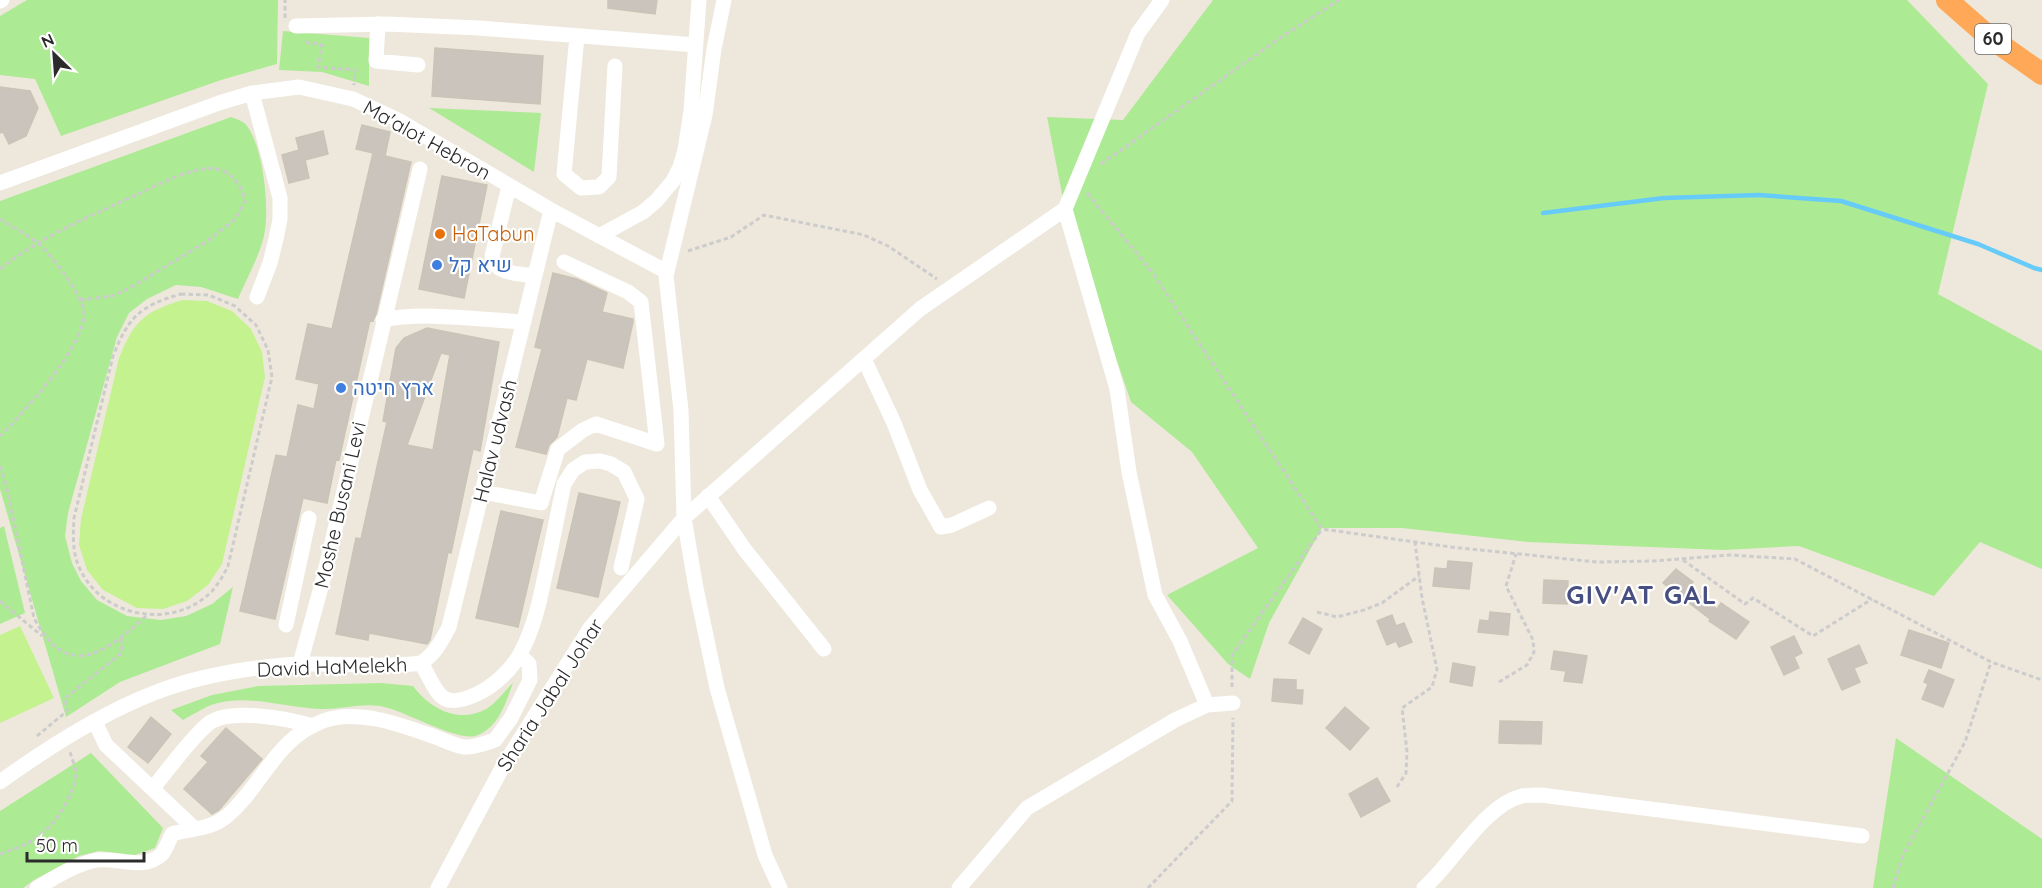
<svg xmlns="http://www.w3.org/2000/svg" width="2042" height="888" font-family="Quicksand,Heebo,sans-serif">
<rect width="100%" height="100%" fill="#eee8dc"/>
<path fill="#adea94" d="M27,0H278L277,64L221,80L61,136L35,79L0,75V16Z
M1213,0H1907L1988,84L1938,294L2042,351V569L1980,542L1934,596L1799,546L1723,550L1528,542L1402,528H1322L1269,623L1250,679L1228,664L1167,595L1258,548L1192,452L1131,402L1065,209L1047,117L1123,120Z
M283,31L369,38V86L322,72L279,70Z
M429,108L541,113L534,172Z
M231,117C236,119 244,121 247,126C263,147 269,204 265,230C263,249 246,280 238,299L201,287L176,285L147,299L129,313L117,337L68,513L65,536L72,563L81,581L97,600L127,616L161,620L186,616L212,604L233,587L220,644L120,682L66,717L0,489V201Z
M4,526L25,613L0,624V528Z
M381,683L413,686C430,709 459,724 486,709C496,704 505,690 513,683C505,704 499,728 475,736C458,741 407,713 388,708C365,701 343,710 320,709C284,708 248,693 211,705C202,709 192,715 183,720L171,710L212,695L258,686Z
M1896,738L2042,839V888H1873Z
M91,753L163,828L155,848L135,855L99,851L79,856L34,880L23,888H0V811Z"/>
<path fill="#c3f28f" d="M182,300L207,301L232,311L251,329L262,352L265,377L222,564L208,585L187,601L163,609L137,608L103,590L87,570L79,545L81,519L119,358C134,321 144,312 182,300Z
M20,626L54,698L0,723V635Z"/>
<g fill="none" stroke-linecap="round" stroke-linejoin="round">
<path stroke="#66cbf9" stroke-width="4.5" d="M1543,213L1664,198L1759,195L1841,201L1978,244L2034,268L2042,270"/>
</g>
<path fill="#cac4bc" stroke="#cac4b6" stroke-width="1.5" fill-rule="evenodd" d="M608,0H657L655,14L608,8Z
M435,48L543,56L540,104L432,96Z
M0,87L30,91L38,108L26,136L9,144L3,132L0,133Z
M362,125L390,132L385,156L411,162L376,314L373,321L370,320L339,460L336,459L327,503L303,498L275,619L240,611L276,455L287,457L298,405L314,409L319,384L296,379L308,324L332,329L373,153L356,149Z
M323,131L328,154L305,160L309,178L289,183L282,155L299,150L296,138Z
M442,176L487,185L464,298L419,289Z
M553,273L577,279L607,293L602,312L633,319V322L623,368L587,359L576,400L567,398L557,437L549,445L546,454L516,447L542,349L535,347Z
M427,328L499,342L480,451L473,449L451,553L448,552L430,640L427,644L369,633L368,640L336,634L356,538L361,539L387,422L383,421L396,348L404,338ZM441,353L450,355L433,450L407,445Z
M579,493L620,502L598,597L557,588Z
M501,511L543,520L518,627L476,618Z
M1448,561L1472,563L1469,589L1433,586L1435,568L1447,569Z
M1676,569L1693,582L1689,588L1717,609L1721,603L1749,622L1736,639L1709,621L1710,619L1663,583Z
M1544,580L1568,581L1567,604L1543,603Z
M1490,612L1510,614L1508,635L1478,632L1480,620L1489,621Z
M1392,615L1396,626L1404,623L1412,642L1399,647L1396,641L1387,645L1377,621Z
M1303,618L1322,629L1309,654L1289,643Z
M1909,630L1949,643L1941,668L1901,655Z
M1794,636L1802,653L1794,657L1799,668L1784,675L1771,647Z
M1859,645L1867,663L1854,668L1860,682L1842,690L1828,659Z
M1554,651L1587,656L1582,683L1564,681L1566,671L1551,669Z
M1453,663L1475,667L1472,686L1450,682Z
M1929,670L1954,680L1943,707L1922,699L1928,684L1924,682Z
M1274,679L1296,680V690H1303L1302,704L1272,701Z
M1345,707L1369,728L1350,750L1326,728Z
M151,717L171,734L148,763L128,747Z
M1500,721L1542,722L1541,744L1499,743Z
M226,728L262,759L219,810L212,814L184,789L208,762L201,756Z
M1377,778L1390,801L1361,817L1349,794Z"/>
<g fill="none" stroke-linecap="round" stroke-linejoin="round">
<path stroke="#ccc" stroke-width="3" stroke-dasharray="4.5 3" stroke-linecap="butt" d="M285,18V0
M305,42L322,45L318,67L355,70L354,85
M1101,164L1280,38L1339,0
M1087,193L1152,272L1322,529L1451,547L1597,562L1654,561L1730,555L1795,559L1991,662L2042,680
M0,219C12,227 27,234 39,244C52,256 82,294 84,312C87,344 22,414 0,436
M688,251L731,237L764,215L864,235L888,246L937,279
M0,269C40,237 90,216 136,195C158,185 181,172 204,169C226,165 242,182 245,202L235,219L206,242L130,288L112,296L80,300
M181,294L209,295L235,306L256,325L268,350L272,377L228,566C224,574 219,583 213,590C177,629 107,620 82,573C72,556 73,537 74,518L113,356C129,316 140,306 181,294Z
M0,466L7,489L34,618C68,682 105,653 146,616
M1683,560L1745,604L1753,598L1813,636L1872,599
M0,601L42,636
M1317,612L1337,617L1364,610L1382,603L1419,576
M1499,682L1527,665L1534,652L1533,640L1506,586L1516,554
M1232,687V655L1322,529
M37,736L67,711L65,698L122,653L121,638
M1397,787L1406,773L1407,752L1402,708L1432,687L1437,669L1422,598L1415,542
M0,854C14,849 27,845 39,836C56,823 73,797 76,775C76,768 72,759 70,752
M1148,888L1232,801L1233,718
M1893,888L1903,855L1965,742L1991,662"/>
<path stroke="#fff" stroke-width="15" d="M724,0L714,49L705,115L666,276L681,410L684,518L696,588L717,688L765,855L780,888
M0,1L2,0
M378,24L376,61L418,65
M296,26L387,24L479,28L696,45
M577,36L564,174L581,188L599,187L609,177L615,66
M252,93L280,198V219L276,239L270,263L257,297
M0,183L219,103L252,93L299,87L353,99L398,120L551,210L667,272
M509,186L492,256C495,275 519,273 535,276
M1065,209L1117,389L1129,472L1155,595L1180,641L1207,705
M599,236L643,212L656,201L673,181L680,167L685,150L691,111L699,0
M383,320C423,311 482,320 524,322
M864,359L894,423L920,490L941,527L952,525L989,508
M482,492L541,503L558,449L583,430L596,424L657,444L641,302L628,292L564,262
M708,496L745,550L824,649
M286,625L309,518
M421,663C435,654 441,642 449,627L551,210
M300,664L324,576L420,169
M95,722L106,745L195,829
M0,782C47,748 100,714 154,693C194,677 240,669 284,665C329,661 375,669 421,663C438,691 438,712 477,694C494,686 511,670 520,654C535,627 541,595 547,566C553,539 558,512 564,484L573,470L585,462L600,461L611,464L624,472L637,499L621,568
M153,788C169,769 189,740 208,724C229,707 289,719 313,726
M37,888C55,877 76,864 97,860C117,857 142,871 161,855C166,850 169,840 172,834C192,828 210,830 227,816C263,785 275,739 323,721C359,708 404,726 438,738C446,741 456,746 464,747C473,748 486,743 495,740L511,718L530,680L529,664L520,655
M438,888L502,768L590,628L684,518L920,309L1065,209L1138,33L1162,0
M959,888L1027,808L1175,720L1207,705L1233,703
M1424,888C1454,862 1484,805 1522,796C1528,795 1535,795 1541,795L1862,836"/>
<path stroke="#ffa857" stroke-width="22" d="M1947,0L1988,36L2042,74"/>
</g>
<circle fill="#e8710a" stroke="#fff" stroke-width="2" cx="440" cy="234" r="6"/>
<g fill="#3f7fe0" stroke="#fff" stroke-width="2">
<circle cx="437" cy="265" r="6"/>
<circle cx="341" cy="388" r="6"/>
</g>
<g text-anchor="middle" stroke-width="4.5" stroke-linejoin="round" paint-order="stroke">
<rect fill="#fff" stroke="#6b6b6b" stroke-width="1.5" x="1975" y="24" width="36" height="30" rx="4.5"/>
<g font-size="18" font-weight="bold" fill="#2b2b2b">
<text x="1993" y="45">60</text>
</g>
<g font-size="20" fill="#2b2b2b" stroke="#fff">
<text transform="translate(427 140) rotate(29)" y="7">Ma'alot Hebron</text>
<text transform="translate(495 441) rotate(-76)" y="7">Halav udvash</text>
<text transform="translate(340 505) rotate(-77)" y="7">Moshe Busani Levi</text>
<text transform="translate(332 667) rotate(-2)" y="7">David HaMelekh</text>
<text transform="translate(550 695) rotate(-57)" y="7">Sharia Jabal Johar</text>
</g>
<g font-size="20" fill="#c56008" stroke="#fff" text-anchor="start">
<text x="452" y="241">HaTabun</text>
</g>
<g font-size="20" fill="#366cbe" stroke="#fff" text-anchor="start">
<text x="449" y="272">שיא קל</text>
<text x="353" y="395">ארץ חיטה</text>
</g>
<g font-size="26" font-weight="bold" letter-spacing="1.5" fill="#474e81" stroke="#fff">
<text x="1642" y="604">GIV'AT GAL</text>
</g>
</g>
<g transform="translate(54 54) rotate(335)" stroke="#ffffff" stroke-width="4.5" paint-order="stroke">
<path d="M0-4.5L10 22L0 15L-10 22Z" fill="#2b2b2b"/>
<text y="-9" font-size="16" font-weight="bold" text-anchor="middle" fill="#2b2b2b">N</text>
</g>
<path d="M27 852v9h117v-9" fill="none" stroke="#2b2b2b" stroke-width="3"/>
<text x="36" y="852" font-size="18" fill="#2b2b2b" stroke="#ffffff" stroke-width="4.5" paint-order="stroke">50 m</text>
</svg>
